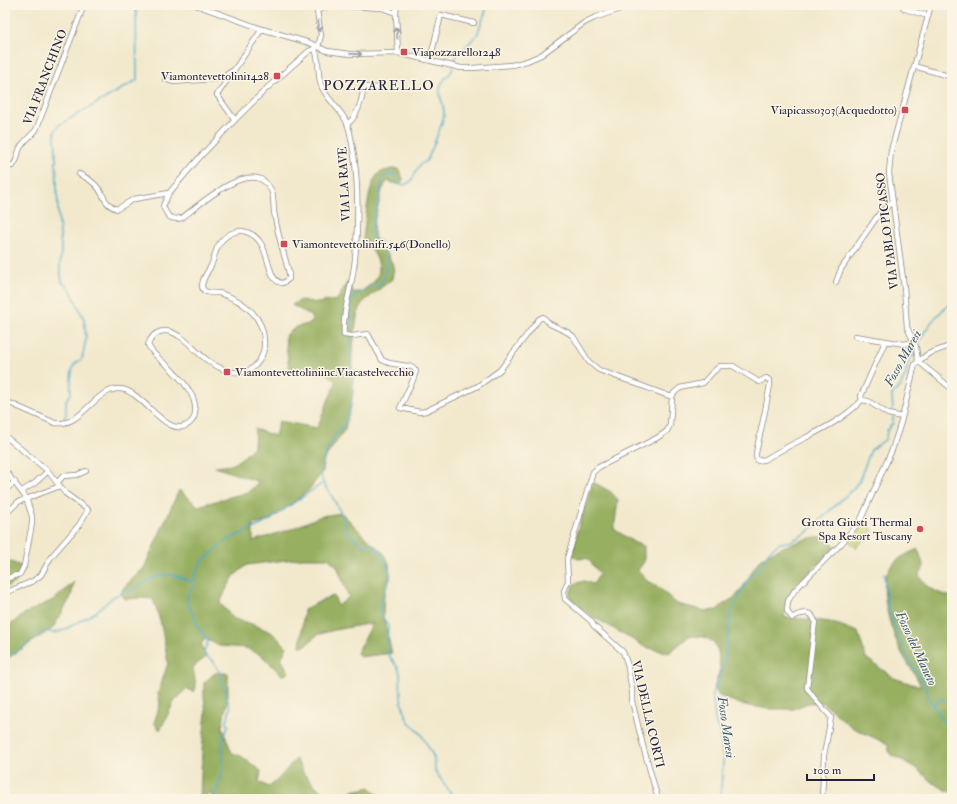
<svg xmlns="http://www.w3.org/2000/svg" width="957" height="804" font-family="'IM FELL Double Pica',serif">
<rect width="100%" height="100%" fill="#fcf5e5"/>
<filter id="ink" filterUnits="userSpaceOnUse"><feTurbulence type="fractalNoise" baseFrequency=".025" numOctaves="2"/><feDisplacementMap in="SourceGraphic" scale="8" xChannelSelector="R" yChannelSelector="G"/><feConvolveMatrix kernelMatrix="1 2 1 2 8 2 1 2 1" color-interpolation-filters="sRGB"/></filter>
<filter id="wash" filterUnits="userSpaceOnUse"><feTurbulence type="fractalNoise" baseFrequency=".012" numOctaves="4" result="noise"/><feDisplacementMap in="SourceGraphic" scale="16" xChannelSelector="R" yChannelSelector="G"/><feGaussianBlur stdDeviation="0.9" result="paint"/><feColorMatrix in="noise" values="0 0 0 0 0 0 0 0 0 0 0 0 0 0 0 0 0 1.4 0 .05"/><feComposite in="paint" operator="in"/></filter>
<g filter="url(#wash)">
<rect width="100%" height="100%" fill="#f2e9cd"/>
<path fill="#becb6d" stroke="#707654" d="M864,522L873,530L856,548L847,539Z"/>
<path fill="#96af60" stroke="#5c684e" d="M393,169H399L403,179L400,185L387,181L382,190L373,227L375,238L388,255L394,267L392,279L362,303L357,317L351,363L353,392L345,429L323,461V471L309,490L271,520L253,525V541L291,529L321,516L342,513L366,538L383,552L389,563L390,577L384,595L383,617L392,653L360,657L357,653L373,623L334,630L317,635L305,646H300L304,610L322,600L334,596L338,606L349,597L337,566L328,558H302L247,565L234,576L226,590L220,603L234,619L249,623L271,632L287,647L281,659L289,672L283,676L261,655L246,648L219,646L206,639L201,643L206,657L193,667L196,687L194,692L186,689L174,702L160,730L154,723L160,704L158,693L168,663L161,624L153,599L139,598L125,599L121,595L123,588L144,568L179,490L198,506L248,492L259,482L215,467L232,465L243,457L254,447L255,429L275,436L279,421L317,428L336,382L328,374L289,369L285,336L296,327L312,323L311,316L292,305L301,300L317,303L337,300L348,281L353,292H361C365,288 373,284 376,279C385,264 372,250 363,239C365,225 368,184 378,174C382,171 388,170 393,169Z
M593,482L611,492L618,500L614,529L635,543L644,546V562L638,570L647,581L657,586L677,604L706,611L717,610C723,603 731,601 737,595C746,585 751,571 759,561C767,552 810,535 822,537C825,537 828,539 831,540L835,548L794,587L787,600L784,617L831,622L858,632L866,658L894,678L921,687C917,676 909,666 903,655C893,637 878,592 887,573C892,561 906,554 918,549L924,567L919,575C927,590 936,592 952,597V793L935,784L914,767L889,753L888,744L853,728L822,702L808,703L793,709H769L743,705L719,696L714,688L720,669L718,651L714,642L704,637L689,636L669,653L645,647L587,613L574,603L569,596L574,584L584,581L593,584L600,574L587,558L578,559L572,555L579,525Z
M7,556L9,561L25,568L16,582L5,588V557Z
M74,582L71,597L53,628L5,660V629L24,614L55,599Z
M215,673H228V696L222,727L232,753L241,756L261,771L259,782L269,787C280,779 287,768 296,759L304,774L322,792L337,799L352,791L370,787L382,799H212L211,793L204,799H200L202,750L206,713L204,696V683Z"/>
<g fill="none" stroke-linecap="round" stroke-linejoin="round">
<path stroke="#49aac9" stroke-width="1.5" d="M454,64L456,57L477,35L488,5
M952,246V249
M349,334C349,328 352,325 352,319C352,312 349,304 353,298C359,289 373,290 380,283C389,275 388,250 380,242C378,240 374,240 372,238L371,231L373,221L379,202L382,180L387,175L394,174L398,184C414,189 413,171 421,164C424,161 423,164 426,161C429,159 443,121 444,115C445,107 438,94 440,88C442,79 450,76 453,68
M350,338C351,346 351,354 352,362C353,380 355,398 348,416C346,423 340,428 336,434C331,442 321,463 321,473C321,485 329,490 334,500C339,509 345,520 346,530L363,546L371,544L374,545L385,561L390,572V579L381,600L380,612L388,626L387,644L388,654L398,668L400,673L401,698L403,706L408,721L421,734L430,750L434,758L435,771L455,799
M918,346C925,328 936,314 952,303
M893,413L892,394L900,387L906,374L907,364L915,351
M64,421L66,413V400L71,394C70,389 71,370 74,365C76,363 79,361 82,359L86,339L84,319L70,289L62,282L60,267L61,248L58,211L55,131L59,125L137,80L136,5
M884,574L888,606L899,638L910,661L925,685L930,701L938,712L952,738
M5,660L45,631L54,633L64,630L96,612L113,597L126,590L130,592C135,590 138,588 141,585C158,572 172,572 189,581L195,580
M933,706L939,698L952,704
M214,799L223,770V754L222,748L223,740L228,726L227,721L230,708L220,673L213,661L207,657L204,653L208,641L198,628L195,619L187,602L188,595L193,585L196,573L202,561L229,539L263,524L323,483
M720,799L723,762L720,734L716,725L712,693L716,687L717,682L723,666L729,631L730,614L750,576L762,565L768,553L773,548L780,543L789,542L805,534L853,489L859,481L871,450L886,439L887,430L893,423V417"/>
</g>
</g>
<g filter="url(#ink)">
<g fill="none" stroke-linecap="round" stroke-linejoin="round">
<defs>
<path id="minor" d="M196,5L262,29L310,43L327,51L350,54L398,53L461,68H472L512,65L527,61L541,55L584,23L594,18L632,5
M316,5L321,35L318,47
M397,5L396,13L398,53
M901,5L905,9L928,16
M317,11L329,5L382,8L396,13
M315,49C320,60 317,73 321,85C326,99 341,109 347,123C351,133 352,145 354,155C359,190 358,225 355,259C353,285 342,309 344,335L352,336L368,334L382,360L389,363L413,367L416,371L413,380L400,408L420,412L426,411L478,386L500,370L539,319L543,317L550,324L567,332L573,336L589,362L599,370L672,397
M430,60L441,15L474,23
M914,66L952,77
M165,79L173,82L214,79L223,77L232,71
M235,120L217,95L262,29
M347,124C356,119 363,99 363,89L367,87L380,88
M5,164L12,166C18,162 17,154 20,148C24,141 31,136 36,130L84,5
M79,174C87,178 93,181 99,189C106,199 104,204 117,209L134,199L169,193
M836,282L841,269L879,214L893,201
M855,336L904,344L913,342
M918,361L916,347L907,327L904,287L889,173L891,151L931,5
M918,361L952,389
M862,400L861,396L885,342
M862,400L868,401L888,414L902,417
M5,401L55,423C83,427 94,388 120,389C144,390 168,444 191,422C196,417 196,408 194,401C190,388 179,377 169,367C161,360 153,355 148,345C153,330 167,327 179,336C188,341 194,350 202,356C215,367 238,380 254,367C260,361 264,354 264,346C266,318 244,300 219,293C215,293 210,293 207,292C203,291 202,288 202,285C203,278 207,272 211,266C213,261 214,256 216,251C219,242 225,235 235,232C239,230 245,231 249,233C273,243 264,282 283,283L289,279V273C284,254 278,236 275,217C272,206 276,195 268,185C249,160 199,205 182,218C170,221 167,216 163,206L169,193L199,158L235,120L267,88L309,51L318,47
M5,436L48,471L65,493L88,510L79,525L51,557L41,575L33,581L5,593
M5,470L26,498L32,516V524L24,566L20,574L5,579
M58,482L63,476L77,475L86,471
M5,490L15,482
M22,491L35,483L48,471
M5,513L10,510L18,502L60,486
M5,514L7,523L5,545
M658,799L643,746L632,701V690L627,663L623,652L594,626L591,621L565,599L564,591L568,581L567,559L593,472L599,467L657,438L667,431L670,425L672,397L674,393L680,388L703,383L712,373L720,366H733L759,382L766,378L770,380V385L765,411L756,453V457L758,461L766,459C797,439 836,428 862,400
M822,799L824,755L831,717L815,699L807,688L815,621L811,614C803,612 799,614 792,618L787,611L788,601L795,590L842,543L861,519L892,450L901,422L915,364L928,354L952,345"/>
</defs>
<use href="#minor" stroke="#8a8684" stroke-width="6"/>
<use href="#minor" stroke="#fff" stroke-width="4.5"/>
</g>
<defs><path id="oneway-shaft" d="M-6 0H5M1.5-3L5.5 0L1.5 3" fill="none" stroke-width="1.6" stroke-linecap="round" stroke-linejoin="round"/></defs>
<g stroke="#9c9ca7">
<use href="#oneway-shaft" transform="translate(319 26) rotate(83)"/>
<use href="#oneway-shaft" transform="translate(397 33) rotate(-93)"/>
<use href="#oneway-shaft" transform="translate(356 54) rotate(1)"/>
</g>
</g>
<g fill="#d1495b" stroke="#fcf5e5" stroke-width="1.5">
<rect x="400" y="48" width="8" height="8" rx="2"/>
<rect x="273" y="72" width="8" height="8" rx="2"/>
<rect x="901" y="106" width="8" height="8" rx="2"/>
<rect x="280" y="240" width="8" height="8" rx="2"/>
<rect x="223" y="368" width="8" height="8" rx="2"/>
<circle cx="920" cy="529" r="4"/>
</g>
<g text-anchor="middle" stroke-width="3" stroke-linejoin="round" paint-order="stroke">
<g font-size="12" fill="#22223b" stroke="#fcf5e5" text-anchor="start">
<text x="412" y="56">Viapozzarello1248</text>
<text x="269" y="80" text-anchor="end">Viamontevettolini1428</text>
<text x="897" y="114" text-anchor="end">Viapicasso303(Acquedotto)</text>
<text x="292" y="248">Viamontevettolinifr.546(Donello)</text>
<text x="235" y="376">Viamontevettoliniinc.Viacastelvecchio</text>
<text x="912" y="526" text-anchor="end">Grotta Giusti Thermal<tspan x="912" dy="14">Spa Resort Tuscany</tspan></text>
</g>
<g font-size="12" fill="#22223b" stroke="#fcf5e5">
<text transform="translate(45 77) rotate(-69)" y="4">VIA FRANCHINO</text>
<text transform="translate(344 184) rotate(-93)" y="4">VIA LA RAVE</text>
<text transform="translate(887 231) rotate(-97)" y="4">VIA PABLO PICASSO</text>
<text transform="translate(648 714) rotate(77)" y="4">VIA DELLA CORTI</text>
</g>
<g font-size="13" font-style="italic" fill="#325874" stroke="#fcf5e5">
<text transform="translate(902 358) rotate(-61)" y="5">Fosso Maresi</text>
<text transform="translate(917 648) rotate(65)" y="5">Fosso del Maneto</text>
<text transform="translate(727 727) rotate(82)" y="5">Fosso Maresi</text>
</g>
<g font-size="14" letter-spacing="1" fill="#22223b" stroke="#fcf5e5">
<text x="379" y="90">POZZARELLO</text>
</g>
</g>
<rect width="957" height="804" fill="none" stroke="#fcf5e5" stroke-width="20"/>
<path d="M807 774v6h67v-6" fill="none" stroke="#22223b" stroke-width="2"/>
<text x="813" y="774" font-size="12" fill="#22223b" stroke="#fcf5e5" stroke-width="3" paint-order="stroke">100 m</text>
</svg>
